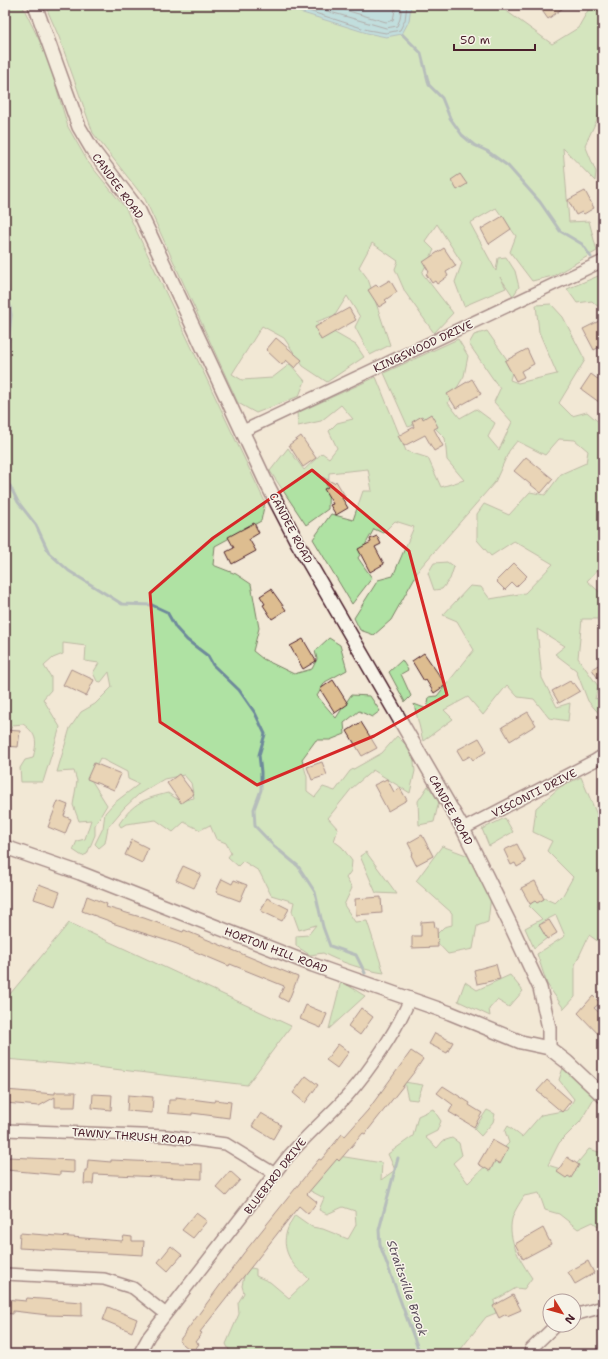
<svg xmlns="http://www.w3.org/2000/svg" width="608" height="1359" font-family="'Shantell Sans',sans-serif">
<rect width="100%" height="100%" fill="#f2e8d6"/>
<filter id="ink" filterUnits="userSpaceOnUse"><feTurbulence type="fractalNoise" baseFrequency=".025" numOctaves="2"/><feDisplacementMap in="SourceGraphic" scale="8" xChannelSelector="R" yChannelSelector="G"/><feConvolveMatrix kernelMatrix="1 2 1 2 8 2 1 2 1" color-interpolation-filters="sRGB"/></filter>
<g filter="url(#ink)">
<path fill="#afe2a3" stroke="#7c8067" d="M5,5H22L47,56L68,127L88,162L126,209L265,502L261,521L215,546L213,565L236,574L251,584L259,628L253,651L263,659L294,674L312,669L317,659L315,651L329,638L340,645L347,670L325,682L317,696L336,718L351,695L370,696L380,711L372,717L359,711L344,723L345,734L330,740H316L302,759L307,777V791L315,797L323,787L335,791L350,771L382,753L397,736L413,752L415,771L410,793L373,770L352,788L328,818L338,829L334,841L342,847L352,861L351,871L346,878L352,888L344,905L355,922L367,921L384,973C367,971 337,961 323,953L310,955L296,946V936L308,935L316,925L299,930L292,911L294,902L271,895L259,871L243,861L238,866L228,857L231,853L226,843L216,839L210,825L200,830L184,822L173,832L156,820L126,824L121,827L119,824C134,802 144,799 168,793L180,801L194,798L191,783L184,775L164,779L139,794L124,808L108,827L105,843L99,848L95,844L103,828L105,813L114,803L139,784L128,779L127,772L100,758L90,778L107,805L95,825V835L87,854L82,856L73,850L77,841L85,839L91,820L79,821L73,805L77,781L74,771L57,772L70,728L81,712L95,704L112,687L109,672L101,682L97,681L93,673L99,663L85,661L86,646L63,643V654L53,658L44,666L51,677V690L43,699L60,727L43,782H21L20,768L25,760L33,758C37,742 38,735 23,724L13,725L7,735H5Z
M45,5H498L552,44L578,28L591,5H603V114L601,111L585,145L596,172L595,181L563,148L569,222L589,221L597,251L553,276L532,281L510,252L516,236L496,208L470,223L496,271L498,258L506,257L515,271L519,287L513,296L500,277L506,288L464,306L455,282L462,263L437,224L425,241L434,250L422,273L453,313L434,333L405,292L395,269L398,261L372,243L359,267L368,279L390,345L370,355L355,327L360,317L347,296L335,315L316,322L356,345L364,357L327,382L303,366L284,338L262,326L232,374L242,380L272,378L290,364L305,381L299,396L256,413L238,403L145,199L93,133L59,37Z
M603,274V311L592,301L577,303L567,289Z
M551,304L563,317L585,360L559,403L572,416L587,412L603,426V564L587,581L603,595V619H582L578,658L598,686L595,699L603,696V718L588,701L576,670L555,654L565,646L537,629L542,678L557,707L570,703L568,721L549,718L534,699L518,697L507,685L483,715L468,697L444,710L453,719L423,741L414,704L427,709L429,697L437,696L474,650L457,621L443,615L470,586L481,587L490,599L525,593L553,564L514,541L491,556L477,540V514L484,504L509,515L530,492L545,495L561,474L586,463L588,451L575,440L559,439L545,455L517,441L509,451L495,482L420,568L391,620L374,635L360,630L354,618L378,580L393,576L414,527L395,521L383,533L374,529L358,558L372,578L352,604L313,539L331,514L353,520L363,491H372L368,469L329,473L328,509L306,525L270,471L288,448L304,470L322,453L329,458L337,448L329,431L337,423L353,419L341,405L321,421L298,426L297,413L376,377L406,451L428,458L441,487L464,480L447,460L445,438L428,421L408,427L384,373L458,339L468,356L464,376L448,403L460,418L476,409L495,423L488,437L499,450L512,422L494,402L500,389L469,344L474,335L487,331L513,368L510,380L518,383L557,374L539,332L536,305Z
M447,562L454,567L450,579L442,589L434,590L428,573L434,563Z
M402,660L408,670L401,674L411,696L405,702L389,672Z
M581,777L603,829V945L589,935L575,965V997L564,1009L547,984L537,954L565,936L556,915L542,922L551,935L534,948L525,928L542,919L529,906L539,896L555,903L563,895L573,877L547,851L552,841L533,832L536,808L560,787Z
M428,786L439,801L434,822L419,825L418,801Z
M505,818L513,832L489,846L482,829Z
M442,846L469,856L491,896L488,922L477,926L473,949L448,954L433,938L444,927L452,925V913L416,881Z
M366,852L397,894L376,893L360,856Z
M69,923L291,1026L247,1085L88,1066L5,1059V1000Z
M510,975L523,991L509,1007L497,1000L489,1009L490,1016L458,1001L465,982L477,990Z
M341,981L365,996L329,1029Z
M563,1068L579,1081L594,1098L580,1122L559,1143L548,1165L570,1172L589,1149L602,1153L598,1167L603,1172V1230L593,1222L578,1229L559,1214L545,1210L539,1193L524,1196C520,1203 514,1211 512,1219C507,1240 521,1262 532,1278L524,1289L516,1288L494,1301L496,1313L486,1317L457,1354H231L226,1344L239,1314L238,1303L244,1293L242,1286L246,1267L256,1269V1276L270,1282L289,1298L309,1279C305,1274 298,1271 295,1266C281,1248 283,1233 295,1215L312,1227L323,1229L348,1239L356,1225L355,1211L343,1207L327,1214L319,1210L324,1198L305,1188L339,1156L382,1163L381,1180L395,1170L388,1154L413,1136L418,1116L433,1109L441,1121L437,1131L425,1137L437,1148L443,1141L452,1138L459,1143L462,1155L453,1163L468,1183L509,1143L505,1131L508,1126L522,1137L541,1115L568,1110L574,1099L559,1080Z
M404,1082L423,1085L417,1100L408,1099Z
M487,1110L495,1114L493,1122L481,1136L474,1129Z"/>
<path fill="#86d2e6" stroke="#6e8a9b" d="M277,5H411L409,21L402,34L386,37L367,33Z"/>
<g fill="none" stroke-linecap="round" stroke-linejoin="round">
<path stroke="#626776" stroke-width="1" d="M290,5L368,30L386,33L400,30L405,20L407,5
M306,5L386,28L397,26L400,19L402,5
M328,5L386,22L393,20L396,5"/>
<path stroke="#6e8a9b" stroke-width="3" d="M402,34L421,53L429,85L442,98L450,118L462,135L474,145L487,151L508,166L540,202L560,231L582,244L591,257
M601,272L603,275
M5,273L11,315L5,379
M5,482L10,486L18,502L36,525L49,553L69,571L122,604L152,605L167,612L176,628L187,640L208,656L213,665L239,690L255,713L265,734L259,755L261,772V790L254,809L255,826L274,846L298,866L315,892L323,927L330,946L356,955L365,973
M398,1158L379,1230L380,1245L420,1354"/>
</g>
<path fill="#ddbd90" stroke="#4a1f2b" d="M538,5H567L548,19Z
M460,174L467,184L457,190L451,180Z
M585,191L594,208L584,214L582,212L576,215L568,200Z
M503,216L511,229L489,244L481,229Z
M444,248L456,266L446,272L448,276L437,284L435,281L432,283L426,274L429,272L423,262Z
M390,280L397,292L385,300L387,302L379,307L368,290L376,285L378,287Z
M349,308L356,320L321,340L315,327Z
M603,319V345L594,350L583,329Z
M276,338L302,360L295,368L286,360L282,365L266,350Z
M527,349L534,364L521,371L524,377L516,381L505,361Z
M591,374L603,383V405L581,389Z
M472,379L481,394L456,408L447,394Z
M431,414L438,427L434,429L443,446L434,451L425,435L404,446L398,436L414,427L412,422L422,416L423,419Z
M301,436L316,458L303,467L289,445Z
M526,457L553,479L541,493L514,471Z
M322,477L334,483L336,481L345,496L342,498L348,508L336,515L330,505L333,504L324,489L328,487Z
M254,523L259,533L249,539L256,551L232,564L226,552L234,548L228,537Z
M377,536L381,544L375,547L384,564L370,572L358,549L371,542L370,539Z
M514,563L527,576L516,587L512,583L505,590L496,581Z
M271,589L286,610L272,619L263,605L265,604L260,596Z
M303,639L316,661L303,669L290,646Z
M424,653L446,685L434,693L426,680L424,681L412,661Z
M603,662V687L592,669Z
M71,669L94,680L86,696L63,685Z
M333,680L348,704L335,713L320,689Z
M570,681L572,684L574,683L580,691L559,703L552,691Z
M528,712L536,725L510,741L502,727Z
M361,722L377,748L362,756L347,731Z
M5,730L20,731L18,747L5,746Z
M479,738L485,748L484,749L486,752L473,760L470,756L463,760L457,750Z
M322,762L327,775L312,780L307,767Z
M94,763L121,774L114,790L87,779Z
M179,774L194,794L181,803L167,783Z
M387,779L394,792L400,788L407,800L388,811L374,785Z
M58,801L68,805L64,816L71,819L65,834L48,827Z
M422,835L433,856L416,865L411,855L413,853L408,843Z
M132,840L148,848L142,863L125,855Z
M517,844L526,862L517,867L515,863L511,865L504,850Z
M183,866L201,874L194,888L176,880Z
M222,879L232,884L234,880L247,885L240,901L216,892Z
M535,881L544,899L537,903L535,901L530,904L521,888Z
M39,884L60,892L55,906L34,899Z
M87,896L107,904L106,907L144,918L183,932L184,930L298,977L288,1002L279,997L284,986L262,977L230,964L229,966L177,944L112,923V922L82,911Z
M381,897L382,913L356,915L355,899Z
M267,898L289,909L282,921L261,911Z
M549,920L557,933L547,939L539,925Z
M434,921L435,928H437L438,947L412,948V936H421V922Z
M496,964L500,979L477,984L474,970Z
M593,996L600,1003L594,1008L603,1016V1039L578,1013Z
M306,1005L327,1014L321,1028L300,1019Z
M361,1008L373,1017L360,1035L348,1026Z
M435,1033L453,1042L447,1053L429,1044Z
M338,1044L349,1052L337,1068L326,1060Z
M411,1051L423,1059L415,1071L365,1134L363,1133L339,1161L337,1159L307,1194L317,1202L308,1214L299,1206L200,1332L202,1333L195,1342L199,1344L193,1352L179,1341L243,1254L319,1159L321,1160L342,1134L345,1136L368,1110Z
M306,1076L318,1085L305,1103L293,1093Z
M547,1080L571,1101L562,1112L537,1091Z
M443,1086L470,1103L469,1105L482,1113L474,1127L449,1112L453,1105L437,1093Z
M5,1090L55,1094V1092H76L75,1107H55V1097L39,1106L5,1103Z
M93,1094L112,1095L111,1110L92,1108Z
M128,1095L153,1097L152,1113L127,1111Z
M176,1097L214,1102L215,1100L231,1102L229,1118L192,1113V1115L168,1113L169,1100H176Z
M261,1113L281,1125L273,1139L252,1126Z
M492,1140L508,1149L500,1164L495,1161L490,1171L478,1164Z
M8,1157L74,1160V1173L60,1172V1175L7,1170Z
M567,1157L579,1165L571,1178L568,1176L566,1178L557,1172Z
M88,1160L111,1162V1160L202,1164V1179L94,1174L93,1184H84L85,1170H87Z
M230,1171L240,1180L226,1196L216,1187Z
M196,1213L207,1221L193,1238L182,1230Z
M543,1228L551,1244L523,1259L515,1244Z
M20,1233L122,1241L124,1236L132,1237V1241H144L143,1255L19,1248Z
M171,1246L182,1255L168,1271L158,1262Z
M588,1261L594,1273L575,1284L568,1272Z
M513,1295L521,1310L507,1316L506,1314L499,1318L493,1306Z
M27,1298L82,1302V1316L48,1315L13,1311V1314L5,1313V1299L26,1301Z
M108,1307L137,1319L132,1332L103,1320Z"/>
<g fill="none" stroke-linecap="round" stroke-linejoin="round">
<defs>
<path id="minor" d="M243,431L603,261
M463,829L594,761L603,755
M5,1130L167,1136L226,1144L275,1174
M5,1274L104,1279L133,1288L166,1314
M574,1315L603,1307
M531,1349L556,1325
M139,1354L149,1336L286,1159C305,1136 328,1117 348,1095C370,1070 397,1030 410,999"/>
<path id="tertiary" d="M35,5L79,127L92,149L139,211L266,482L297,542L463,829L511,926L540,988L549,1028V1048
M5,847L80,873L313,965L450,1013L521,1042L549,1048L567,1062L603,1096"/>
</defs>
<use href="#minor" stroke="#4a1f2b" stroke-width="14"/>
<use href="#tertiary" stroke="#4a1f2b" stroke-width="16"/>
<use href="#minor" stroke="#f7f3e8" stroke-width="11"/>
<use href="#tertiary" stroke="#f7f3e8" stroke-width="13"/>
</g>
</g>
<path d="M0 0H608V1359H0ZM312,470L409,551L447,695L374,736L257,785L160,722L150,593L213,538Z" fill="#f2e8d6" fill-opacity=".55" fill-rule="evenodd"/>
<path fill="none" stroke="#d62828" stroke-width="3" stroke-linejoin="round" d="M312,470L409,551L447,695L374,736L257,785L160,722L150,593L213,538Z"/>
<g text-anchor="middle" stroke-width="3" stroke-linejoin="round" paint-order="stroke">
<g font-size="11" fill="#4a1f2b" stroke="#f7f3e8">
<text transform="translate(118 186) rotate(54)" y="4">CANDEE ROAD</text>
<text transform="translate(423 346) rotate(-25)" y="4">KINGSWOOD DRIVE</text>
<text transform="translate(291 528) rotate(62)" y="4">CANDEE ROAD</text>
<text transform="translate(534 793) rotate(-27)" y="4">VISCONTI DRIVE</text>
<text transform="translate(451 810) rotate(61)" y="4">CANDEE ROAD</text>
<text transform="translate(276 950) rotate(21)" y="4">HORTON HILL ROAD</text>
<text transform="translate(132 1136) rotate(4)" y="4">TAWNY THRUSH ROAD</text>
<text transform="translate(275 1176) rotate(-52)" y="4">BLUEBIRD DRIVE</text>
</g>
<g font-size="12" font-style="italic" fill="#594c5a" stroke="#f7f3e8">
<text transform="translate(407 1288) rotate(71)" y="4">Straitsville Brook</text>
</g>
</g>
<rect width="608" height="1359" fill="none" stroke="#f7f3e8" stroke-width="20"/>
<rect x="10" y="10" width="588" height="1339" fill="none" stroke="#4a1f2b" stroke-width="1.5" filter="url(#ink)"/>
<g transform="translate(562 1313) rotate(127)"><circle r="19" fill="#f7f3e8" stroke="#b29e9c"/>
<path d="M0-3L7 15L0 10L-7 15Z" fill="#c8321e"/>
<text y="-6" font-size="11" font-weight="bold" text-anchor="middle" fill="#4a1f2b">N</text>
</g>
<path d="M454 44v6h81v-6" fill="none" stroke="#4a1f2b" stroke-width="2"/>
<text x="460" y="44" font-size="12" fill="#4a1f2b" stroke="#f7f3e8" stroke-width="3" paint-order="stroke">50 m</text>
</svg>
